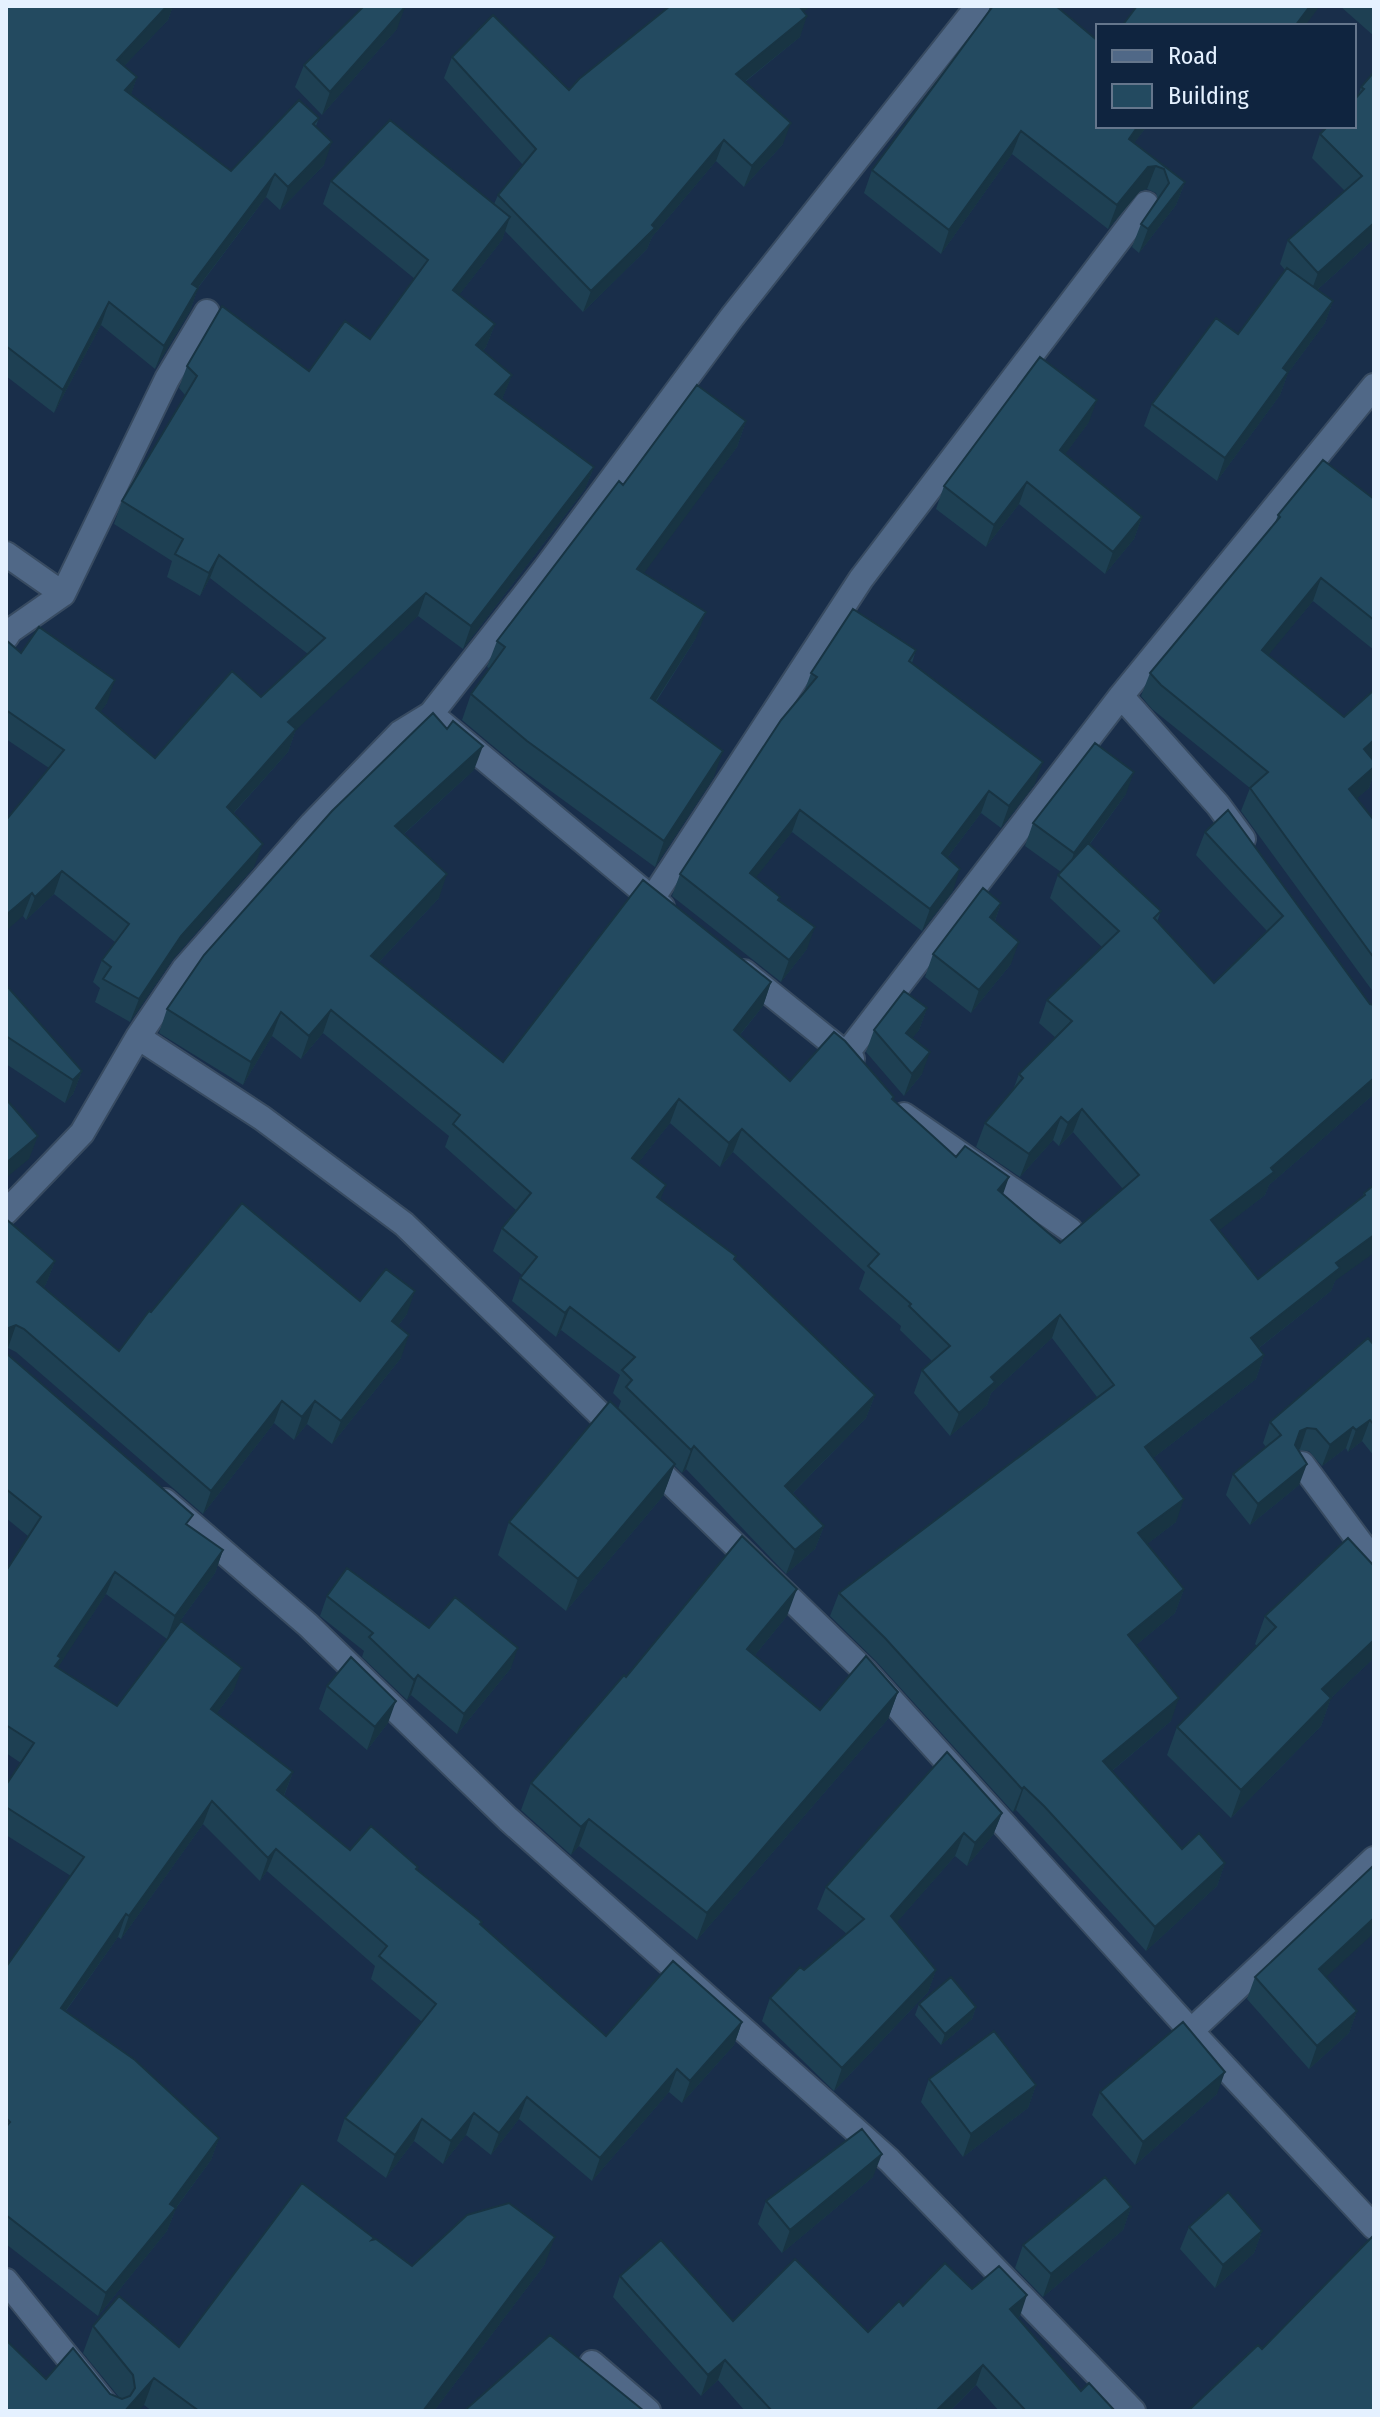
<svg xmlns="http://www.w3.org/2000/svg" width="1380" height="2417" font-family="'Fira Sans Condensed',sans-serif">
<rect width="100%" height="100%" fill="#192e4a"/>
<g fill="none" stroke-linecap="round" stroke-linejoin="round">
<defs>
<path id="minor" d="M6,554L63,594
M6,637L10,631L63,594L167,379L207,312
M1121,696L1218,805L1243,839
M431,714L662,907
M652,899L861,579L1146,204
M744,972L852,1059
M138,1037L262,1118L404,1224L865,1671L1191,2031L1374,2227
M847,1053L1121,696L1374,386
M904,1115L1070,1230
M6,1212L82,1133L138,1037L184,969L312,824L400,733L431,714L545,569L732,317L978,6
M1302,1464L1374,1561
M165,1501L308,1625L508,1819L889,2160L1133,2411
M1191,2031L1374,1859
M6,2281L111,2411
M592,2363L648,2411"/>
</defs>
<use href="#minor" stroke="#384b61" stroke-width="28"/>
<use href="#minor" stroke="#506887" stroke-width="24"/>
</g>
<path fill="#1e4053" d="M6,6H173L168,20L124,66L137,77L131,94L231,171L319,118L316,126L324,165L280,210L266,197L198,288L190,311L155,369L101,325L54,413L6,376Z
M990,6H1056L1098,126H1147L1134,143L1185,182L1176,205L1139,253L1132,247L1141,224L1158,199L1156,193L1147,189L1140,191L1108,229L1012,154L941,254L864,193L872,170L988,13Z
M1340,6H1374V36Z
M804,12L800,37L745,82L783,144L744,187L716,161L652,237L647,249L583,312L505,231L502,240L459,295L495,324L486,347L483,351L512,375L502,399L594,467L585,489L463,649L418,616L296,729L288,752L233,814L254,867L173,959L130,1022L95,1002L100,988L93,982L102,960L115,942L54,894L26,920L23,916L49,768L6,739V640L21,653L107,703L100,712L155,758L261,697L308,654L210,578L200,596L167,577L172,561L114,524L122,501L185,395L179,388L187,366L309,371L370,339L415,279L323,204L331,181L494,204L498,195L523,165L444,78L452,57L569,90Z
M397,29L322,115L295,87L304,65Z
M1374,72V239L1317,290L1333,301L1325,323L1288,373L1280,395L1217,481L1144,426L1152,404L1238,334L1285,270L1280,264L1288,240L1345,191L1312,158L1320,134L1358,96L1361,87Z
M746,421L737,447L643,573L696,638L656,702L714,777L655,867L518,767L462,720L471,694L490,669L487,667L497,641L623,485Z
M1089,422L1065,454L1142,517L1134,539L1105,574L1019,504L986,547L936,509L944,486Z
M1374,499V650L1313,601L1268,655L1374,755L1371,758L1374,761V773L1369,788L1357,798L1374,820V993L1241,811L1250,788L1152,709L1141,696L1150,673L1275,523L1278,515Z
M916,650L912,663L1035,784L1001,828L981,813L947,858L953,891L922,931L792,832L755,878L780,897L779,901L807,949L781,982L672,896L680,874L804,692L811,673Z
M474,770L404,834L439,898L379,962L503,1062L771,982L763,1006L740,1035L790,1081L893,1099L956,1157L1003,1194L1060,1243L1123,1189L1073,1132L1059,1146L1053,1140L1020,1177L976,1147L985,1123L1013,1090L1019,1074L1056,1038L1039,1023L1047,1000L1102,947L1050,898L1058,875L1061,872L1025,846L1033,823L1126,794L1090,844L1161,911L1157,922L1214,983L1267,931L1196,855L1205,832L1370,1004L1374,1005V1094L1269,1185L1265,1195L1219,1230L1258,1279L1362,1197L1364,1193L1374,1185L1331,1291L1259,1348L1264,1355L1256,1379L1153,1458L1176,1522L1147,1544L1184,1589L1175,1613L1136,1645L1171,1721L1112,1771L1182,1849L1225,1863L1217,1886L1146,1951L1035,1830L1016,1810L1013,1812L876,1661L830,1616L839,1593L1097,1397L1052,1338L991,1393L987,1405L950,1436L914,1393L922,1370L932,1361L900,1330L901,1326L859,1289L865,1272L733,1152L720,1167L670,1123L638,1163L666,1185L660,1199L734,1260L875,1395L866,1418L793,1493L824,1526L815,1549L786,1574L686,1469L682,1473L674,1465L663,1496L566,1611L498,1555L509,1522L618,1409L621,1401L613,1393L620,1375L561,1330L556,1337L512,1301L520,1278L522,1275L493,1251L502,1228L516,1210L445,1147L449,1136L323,1033L301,1059L272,1036L243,1085L159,1033L167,1009Z
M1001,903L995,921L1011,964L971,1013L925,977L933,954Z
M6,985L82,1071L73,1094L65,1103L6,1064Z
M927,1008L919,1030L912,1038L922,1074L904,1096L866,1052L874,1030Z
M6,1219L55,1261L46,1284L44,1287L119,1351L151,1312L360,1301L407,1314L398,1326L401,1358L332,1444L307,1424L294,1440L274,1423L203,1514L16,1352L8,1348L6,1349Z
M1374,1345V1456L1362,1441L1348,1452L1346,1448L1322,1466L1309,1451L1298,1450L1299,1485L1250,1525L1226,1495L1233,1474L1266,1447L1263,1443L1270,1422Z
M6,1353L189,1526L223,1550L215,1573L167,1639L106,1594L57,1668L117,1706L234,1690L217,1713L293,1772L284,1796L350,1850L418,1867L417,1870L606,2036L742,2022L734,2045L682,2103L669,2092L592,2181L519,2119L491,2155L466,2135L443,2164L414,2141L386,2178L337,2141L345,2118L422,2022L371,1979L375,1966L267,1871L260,1881L203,1824L121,1939L118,1937L66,2011L219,2138L211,2160L176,2208L167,2231L98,2316L6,2244V1967L71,1876L6,1835V1785L21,1763L6,1753V1571L28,1536L6,1518Z
M1374,1566V1658L1331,1698L1321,1726L1231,1818L1167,1755L1177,1727L1257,1646L1255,1644L1265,1616Z
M327,1596L429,1628L511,1668L457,1734L411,1695L407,1700L362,1657L364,1651L320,1616Z
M787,1616L755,1655L820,1710L898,1692L888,1719L697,1940L579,1846L571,1855L521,1810L531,1783L626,1677Z
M327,1686L388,1723L367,1750L319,1709Z
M1002,1813L993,1835L967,1866L955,1856L896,1923L936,1970L928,1992L834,2091L762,2021L770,1998L847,1934L817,1909L826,1887Z
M1255,1977H1326L1357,2011L1349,2033L1309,2069L1247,1999Z
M919,2004L976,2007L972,2019L941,2045L915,2015Z
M929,2079L1036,2085L1028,2108L963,2157L921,2102Z
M1100,2092L1217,2094L1135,2165L1092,2115Z
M873,2177L782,2253L758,2224L766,2201Z
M1131,2207L1123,2230L1043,2297L1015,2268L1023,2245Z
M1189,2227L1262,2231L1254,2253L1215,2288L1180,2249Z
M374,2238L373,2240L412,2266L545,2264L434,2411H152L144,2405L46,2379L110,2394L119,2397L83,2353L93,2326L179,2347Z
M620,2276L733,2321L868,2332L903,2306L972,2289L1020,2316L1018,2318L1081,2391L1115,2411H999L976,2385L950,2411H745L718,2380L701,2396L613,2297Z"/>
<path fill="#183443" d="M167,6H173L168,20L109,82L117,60Z
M796,6H811L789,24Z
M1310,6H1320L1305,26H1295Z
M405,7L397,29L322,115L330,92Z
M807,16L800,37L728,95L736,74Z
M137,77L129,100L125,90Z
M791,123L783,144L744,187L752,166Z
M1138,126H1147L1120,162L1129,139Z
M1021,131L1012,154L941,254L949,230Z
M724,140L716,161L652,237L647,249L583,312L591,291L652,225Z
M332,142L324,165L280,210L288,187Z
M1156,166L1147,189L1140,191L1108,229L1117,205L1148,167Z
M275,174L266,197L184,306L192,284Z
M1185,182L1176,205L1139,253L1148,229Z
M510,217L502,240L445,313L453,290Z
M1374,223V239L1309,297L1318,273Z
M198,288L190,311L155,369L164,346Z
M1333,301L1325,323L1288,373L1280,395L1217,481L1225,458L1283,368Z
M109,302L101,325L54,413L63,390Z
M495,324L486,347L467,368L476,345Z
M512,375L503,397L487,417L495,394Z
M1097,400L1089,422L1052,472L1060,450Z
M746,421L737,447L628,595L637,569Z
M594,467L585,489L463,649L471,626Z
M1027,482L1019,504L986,547L994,525Z
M1142,517L1134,539L1105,574L1113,552Z
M219,555L210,578L200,596L209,573Z
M1321,578L1313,601L1253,674L1262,650Z
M426,593L418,616L280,745L288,722Z
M706,612L696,638L641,724L651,698Z
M115,680L107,703L87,731L96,708Z
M296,729L288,752L218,830L227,807Z
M1374,740V755L1355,773L1364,749Z
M483,746L474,770L387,849L395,826Z
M723,751L714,777L655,867L664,841Z
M1043,762L1035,784L1001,828L1009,806Z
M1374,767V773L1369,788L1341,812L1349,789Z
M1134,772L1126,794L1066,876L1074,853Z
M989,791L981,813L934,875L942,853Z
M800,810L792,832L742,895L750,873Z
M263,844L254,867L173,959L130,1022L139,999L181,936Z
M960,869L953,891L922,931L930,909Z
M62,871L54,894L26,920L35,897Z
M447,874L439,898L363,979L371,956Z
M32,893L23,916L6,931V915Z
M1001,903L993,926L990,917Z
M815,927L807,949L781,982L789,960Z
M1019,942L1011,964L971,1013L979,990Z
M771,982L763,1006L725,1053L734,1030Z
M927,1008L919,1030L898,1056L906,1033Z
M331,1010L323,1033L301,1059L309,1036Z
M281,1012L272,1036L243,1085L251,1062Z
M930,1052L922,1074L904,1096L912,1074Z
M82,1071L73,1094L65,1103L73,1080Z
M1374,1078V1094L1269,1185L1265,1195L1203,1243L1211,1220Z
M679,1099L670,1123L623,1182L632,1158Z
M1082,1109L1073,1132L1059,1146L1068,1123Z
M1061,1117L1053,1140L1020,1177L1029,1154Z
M742,1129L733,1152L720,1167L729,1143Z
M38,1136L29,1159L6,1178V1163Z
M1009,1177L1001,1200L998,1190Z
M666,1185L657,1209V1197Z
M1374,1235V1253L1335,1281L1331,1291L1242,1361L1251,1338L1336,1263Z
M55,1261L46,1284L29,1304L37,1282Z
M415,1291L407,1314L384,1344L392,1321Z
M570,1307L561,1330L556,1337L565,1313Z
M1060,1315L1052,1338L991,1393L987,1405L950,1436L959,1413L991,1377Z
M16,1325L8,1348L6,1349V1329Z
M409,1335L401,1358L332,1444L341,1421Z
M1264,1355L1256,1379L1136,1471L1145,1447Z
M875,1395L866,1418L777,1509L785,1486Z
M282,1401L274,1423L203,1514L211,1491Z
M315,1401L307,1424L294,1440L302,1417Z
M1370,1420L1362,1441L1348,1452L1356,1430Z
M1353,1427L1346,1448L1322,1466L1330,1445Z
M1307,1428L1300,1449L1292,1452L1300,1431Z
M694,1446L686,1469L682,1473L691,1450Z
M675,1464L663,1496L566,1611L578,1579Z
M1307,1464L1299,1485L1250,1525L1258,1504Z
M1184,1499L1176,1522L1130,1557L1138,1533Z
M824,1526L815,1549L786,1574L795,1550Z
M223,1550L215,1573L167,1639L175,1616Z
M115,1572L106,1594L57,1669L46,1689L58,1656Z
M797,1589L787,1616L737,1677L747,1649Z
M1184,1589L1175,1613L1119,1659L1128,1635Z
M1374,1640V1658L1331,1698L1321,1726L1231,1818L1241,1790L1322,1689Z
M518,1648L511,1668L457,1734L464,1714Z
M242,1668L234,1690L203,1732L211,1709Z
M418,1675L411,1695L407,1700L414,1680Z
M898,1692L888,1719L697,1940L707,1913Z
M1179,1698L1171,1721L1095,1785L1103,1761Z
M396,1701L388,1723L367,1750L375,1727Z
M293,1772L284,1795L269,1813L277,1790Z
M1024,1787L1016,1810L1013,1812L1022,1789Z
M212,1801L203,1824L121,1939L129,1916Z
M1002,1813L993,1835L967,1866L975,1843Z
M589,1819L579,1846L571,1855L581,1827Z
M964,1833L955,1856L883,1938L891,1916Z
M276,1849L267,1871L260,1881L268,1858Z
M1225,1863L1217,1886L1146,1951L1155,1927Z
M126,1914L118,1937L52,2030L61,2008Z
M1374,1918V1933L1311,1991L1319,1969Z
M936,1970L928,1992L834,2091L842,2068Z
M976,2007L972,2019L941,2045L945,2034Z
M1357,2011L1349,2033L1309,2069L1317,2046Z
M742,2022L734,2045L682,2103L690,2081Z
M677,2069L669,2092L592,2181L600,2158Z
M1225,2072L1217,2094L1135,2165L1143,2142Z
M1036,2085L1028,2108L963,2157L971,2134Z
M527,2097L519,2119L491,2155L499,2133Z
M474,2113L466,2135L443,2164L451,2141Z
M422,2119L414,2141L386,2178L395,2155Z
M219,2138L211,2160L172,2213L176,2208L167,2231L98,2316L106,2293Z
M882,2154L873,2177L782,2253L790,2230Z
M1131,2207L1123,2230L1043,2297L1051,2274Z
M1262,2231L1254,2253L1215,2288L1223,2265Z
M555,2237L545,2264L434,2411H423Z
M1027,2295L1020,2316L1003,2330L1010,2309Z
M725,2360L718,2380L701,2396L708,2375Z
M983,2365L976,2385L950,2411H936Z
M154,2378L144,2405L139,2411H125Z"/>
<path fill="#234a60" stroke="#183443" stroke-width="2" d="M6,6H167L117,60L137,77L125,90L231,171L299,100L319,118L313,124L332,142L288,187L275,174L192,284L198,288L164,346L109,302L63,390L6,346Z
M364,6L405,7L330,92L304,65Z
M670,6H799L807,16L736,74L791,123L752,166L724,140L652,225L655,228L591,291L498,195L536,149L452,57L493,15L569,90L579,79Z
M993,6H1056L1098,41V126H1138L1129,139L1185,182L1148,229L1141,224L1169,183L1164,169L1156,166L1148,167L1117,205L1021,131L949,230L872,170Z
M1137,6H1310L1295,26H1122Z
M1374,72V223L1318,273L1288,240L1362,176L1320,134L1328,126H1354V100L1364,89L1361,87Z
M390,120L510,217L453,290L495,324L476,345L512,375L495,394L594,467L471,626L426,593L288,722L296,729L227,807L263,844L181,936L139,999L103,979L111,967L102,960L129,924L62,871L35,897L32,893L6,915V820L64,750L6,710V640L21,653L39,627L115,680L96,708L155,758L232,671L261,697L325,638L219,555L209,573L175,554L183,539L122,501L197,376L187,366L222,306L309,371L345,321L370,339L428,260L331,181Z
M1287,268L1333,301L1283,368L1288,372L1225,458L1152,404L1216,318L1238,334Z
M1040,357L1097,400L1060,450L1142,517L1113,552L1027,482L994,525L944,486Z
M697,385L746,421L637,569L706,612L651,698L723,751L664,841L527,741L471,694L505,647L497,641L619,481L623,485Z
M1323,460L1374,499V620L1321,578L1262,650L1344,717L1374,690V740L1364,749L1374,761V767L1349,789L1374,820V958L1250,788L1268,772L1161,685L1150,673L1280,517L1278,515Z
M853,609L916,650L909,661L1043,762L1009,806L989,791L942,853L960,869L930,909L800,810L750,873L780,897L778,900L815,927L789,960L680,874L781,720L817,677L811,673Z
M433,713L447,729L453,721L483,746L395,826L447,874L371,956L503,1062L643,880L771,982L734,1030L790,1081L834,1032L845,1041L894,1097L892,1099L956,1157L965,1146L1009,1177L998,1190L1060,1243L1139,1175L1082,1109L1068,1123L1061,1117L1029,1154L985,1123L1023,1078L1019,1074L1072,1021L1047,1000L1119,931L1058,875L1088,843L1161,911L1154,918L1214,983L1283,916L1205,832L1228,810L1370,1004L1374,1005V1078L1271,1168L1274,1172L1211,1220L1258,1279L1365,1195L1364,1193L1374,1185V1235L1336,1263L1340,1268L1251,1338L1264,1355L1145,1447L1184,1499L1138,1533L1184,1589L1128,1635L1179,1698L1103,1761L1182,1849L1199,1833L1225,1863L1155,1927L1044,1806L1024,1787L1022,1789L885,1638L839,1593L1114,1385L1060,1315L991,1377L995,1382L959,1413L922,1370L950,1346L909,1306L911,1304L868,1266L879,1254L742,1129L729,1143L679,1099L632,1158L666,1185L657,1197L736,1256L734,1259L875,1395L785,1486L824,1526L795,1550L694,1446L691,1450L626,1387L632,1380L622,1370L635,1357L570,1307L565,1313L520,1278L537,1257L502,1228L531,1193L453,1124L460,1115L331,1010L309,1036L281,1012L251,1062L167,1009L204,955L332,811Z
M1095,743L1134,772L1074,853L1033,823Z
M983,888L1001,903L990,917L1019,942L979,990L933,954Z
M6,985L82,1071L73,1080L6,1036Z
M904,991L927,1008L906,1033L930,1052L912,1074L874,1030Z
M6,1099L38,1136L6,1163Z
M242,1203L360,1301L386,1269L415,1291L392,1321L409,1335L341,1421L315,1401L302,1417L282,1401L211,1491L24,1329L16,1325L6,1329V1219L55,1261L37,1282L119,1351L149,1311L151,1312Z
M1368,1338L1374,1345V1425L1370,1420L1356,1430L1353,1427L1330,1445L1316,1429L1307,1428L1300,1431L1295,1445L1307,1464L1258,1504L1233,1474L1281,1435L1270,1422Z
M6,1353L193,1515L186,1524L223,1550L175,1616L115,1572L58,1656L61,1658L55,1666L117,1706L181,1621L242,1668L211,1709L293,1772L277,1790L350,1850L371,1826L418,1867L416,1869L482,1922L480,1924L606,2036L673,1961L742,2022L690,2081L677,2069L600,2158L527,2097L499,2133L474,2113L451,2141L422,2119L395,2155L345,2118L436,2004L379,1956L387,1946L276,1849L268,1858L212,1801L129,1916L126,1914L61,2008L135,2060L219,2138L170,2204L176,2208L106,2293L6,2215V2127L10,2122L6,2118V1967L84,1857L6,1807V1785L34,1743L6,1725V1571L41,1517L6,1489Z
M610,1401L675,1464L578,1579L509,1522Z
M742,1536L797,1589L747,1649L820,1710L866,1656L898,1692L707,1913L589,1819L581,1827L531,1783L624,1675L626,1677Z
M1348,1538L1374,1566V1640L1322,1689L1331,1698L1241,1790L1177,1727L1276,1627L1265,1616Z
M347,1568L429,1628L455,1597L518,1648L464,1714L418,1675L414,1680L369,1637L373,1633L327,1596Z
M351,1657L396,1701L375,1727L327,1686Z
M947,1752L1002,1813L975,1843L964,1833L891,1916L936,1970L842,2068L770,1998L800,1967L804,1970L864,1919L826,1887Z
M1374,1865V1918L1319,1969L1357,2011L1317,2046L1255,1977Z
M951,1977L976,2007L945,2034L919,2004Z
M1183,2022L1225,2072L1143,2142L1100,2092Z
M994,2031L1036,2085L971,2134L929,2079Z
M862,2129L882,2154L790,2230L766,2201Z
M1105,2177L1131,2207L1051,2274L1023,2245Z
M302,2183L374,2238L372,2240L376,2239L412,2266L467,2215L509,2203L555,2237L423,2411H199L154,2378L125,2411H6V2340L46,2379L73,2348L110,2394L122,2399L130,2396L135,2388L133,2375L93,2326L119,2296L179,2347Z
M1228,2192L1262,2231L1223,2265L1189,2227Z
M1374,2235V2411H1188L1258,2345L1262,2349Z
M661,2240L733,2321L795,2259L868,2332L899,2301L903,2306L945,2263L972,2289L999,2266L1027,2295L1010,2309L1081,2391L1089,2383L1115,2411H1026L983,2365L936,2411H917L916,2410L914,2411H772L725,2360L708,2375L620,2276Z
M550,2335L644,2411H464Z"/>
<rect width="1380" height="2417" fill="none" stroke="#e5f1ff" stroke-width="16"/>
<rect x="1096" y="24" width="260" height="104" fill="#0f243f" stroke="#65768c" stroke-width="2"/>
<rect x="1112" y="50" width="40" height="12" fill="#506887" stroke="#65768c" stroke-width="2"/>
<text x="1168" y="64" font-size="24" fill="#e5f1ff">Road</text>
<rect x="1112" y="84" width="40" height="24" fill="#234a60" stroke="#65768c" stroke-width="2"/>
<text x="1168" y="104" font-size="24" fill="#e5f1ff">Building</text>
</svg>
